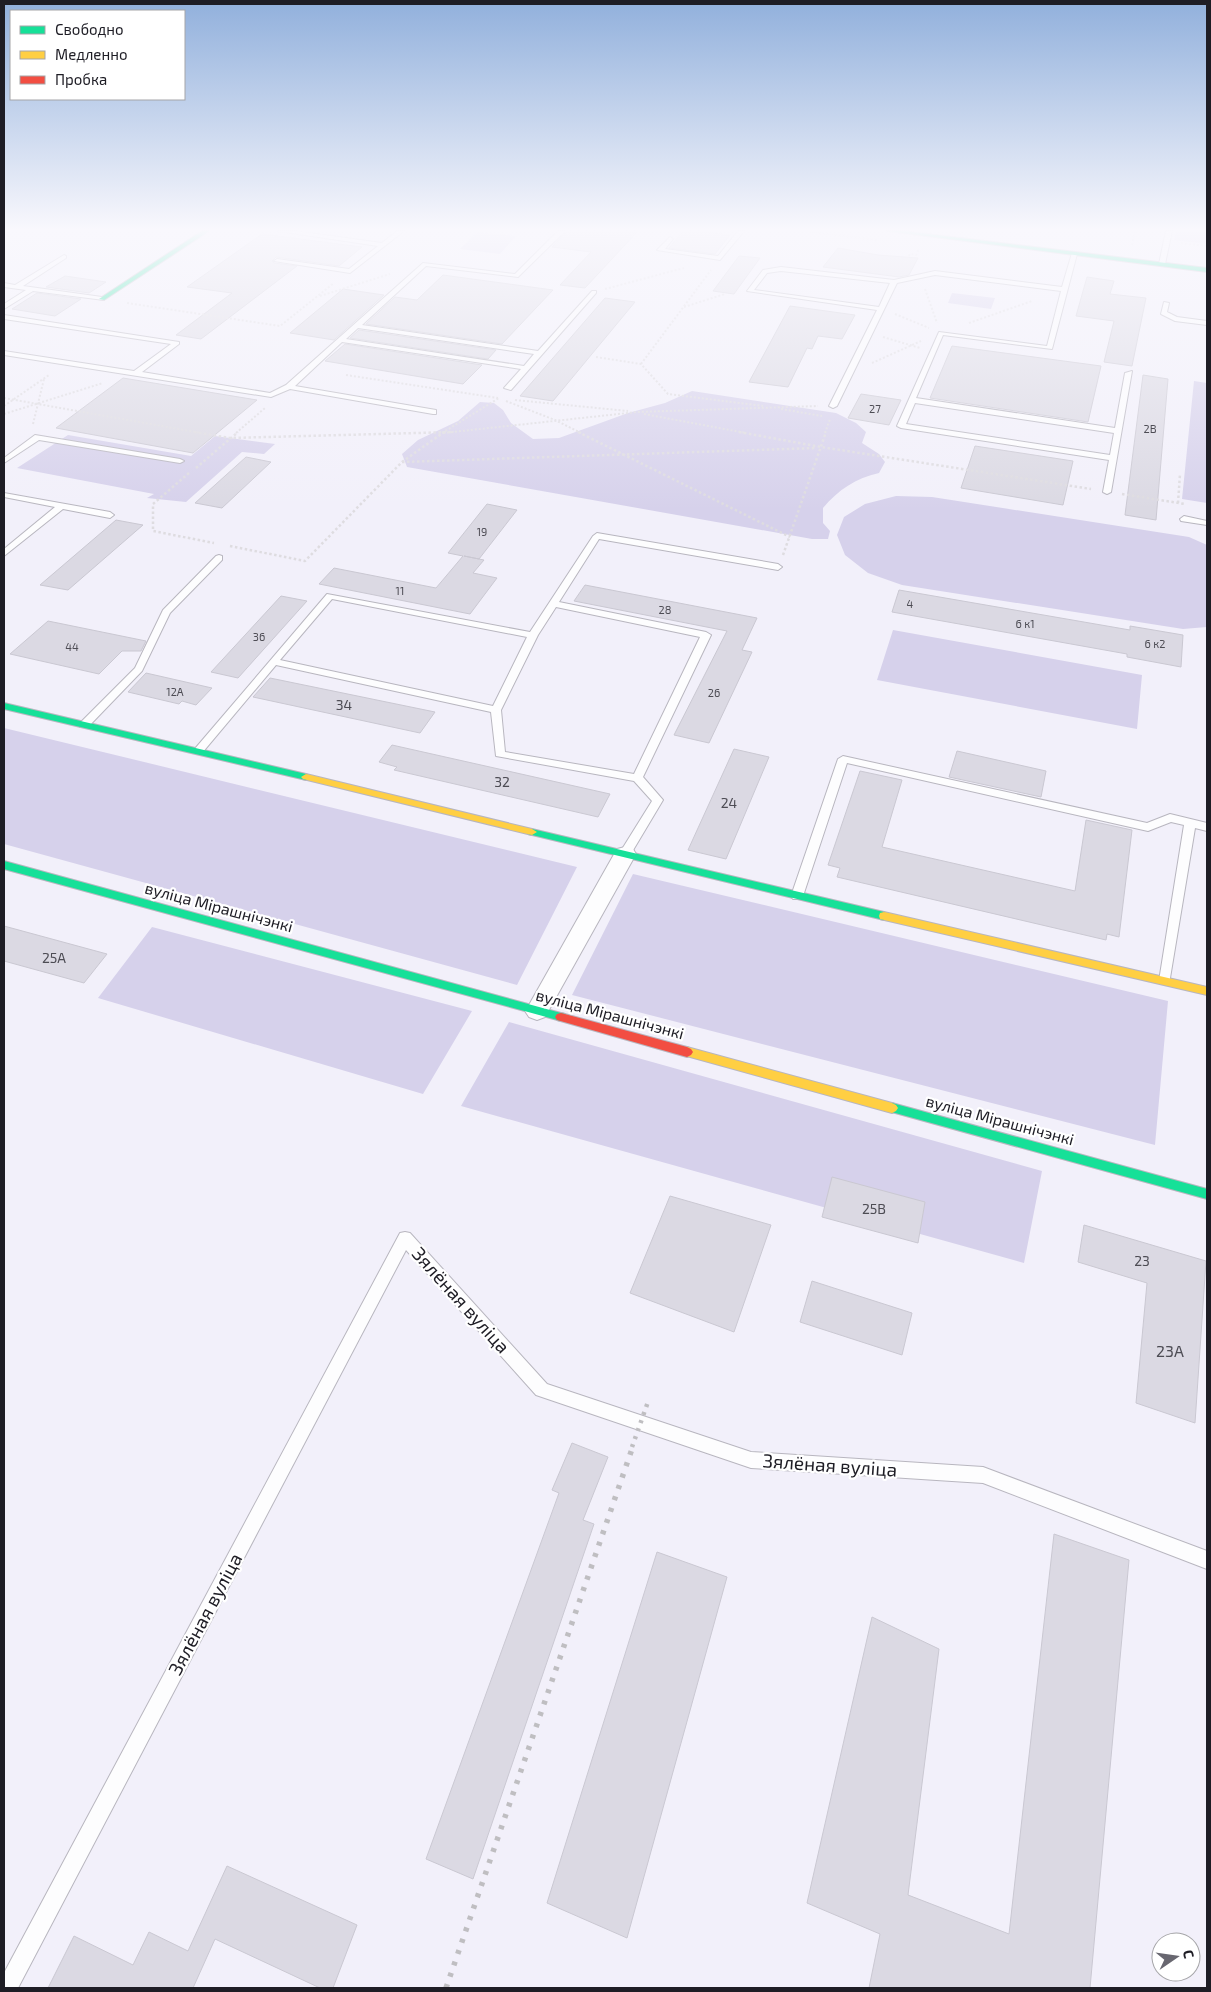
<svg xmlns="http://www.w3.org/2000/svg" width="1211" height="1992" font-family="'Exo 2',sans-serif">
<rect width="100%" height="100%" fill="#f2f0fa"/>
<path fill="#d6d1eb" d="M1176,231H1207V244L1174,240Z
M477,232L516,236L500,254L460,249Z
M952,293L995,298L991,309L948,303Z
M1194,381L1207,383V503L1182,499Z
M692,391L836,413L856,423L866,432L862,443L879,454L885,462L879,473C856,478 838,490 823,508V523L830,531L828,539H812L407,467L402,454L418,440L458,421L480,402L494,403L503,410L511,423L533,439L559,438L628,413L665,403Z
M68,435L191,456L215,436L275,444L264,454L242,452L186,502L147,498L154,494L17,468Z
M896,496L932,497L1189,537L1207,545V627L1183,629L902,585L868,573L845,555L837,535L844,517L865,504Z
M893,630L1142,675L1137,729L877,680Z
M4,728L577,867L517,985L4,844Z
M633,874L1168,1001L1155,1145L572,995Z
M152,927L472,1011L423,1094L98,998Z
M509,1022L1042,1171L1024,1263L461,1106Z"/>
<path fill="#dbd9e3" stroke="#cac8d2" d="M567,231H638L585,288L560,285L591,252L552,247Z
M683,231H698L730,235L715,254L669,248Z
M262,234L362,247L339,266L276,257L272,261L274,263L297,266L201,339L176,335L232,293L187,287Z
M838,248L878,255L918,258L909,275L899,277L823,267Z
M739,256L760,258L734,294L713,291Z
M443,275L553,290L502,344L366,324L395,297L417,300Z
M65,276L106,282L89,293L46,287Z
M1087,277L1114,281L1110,294L1146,298L1132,366L1104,362L1114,321L1076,316Z
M343,289L384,295L334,340L290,333Z
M37,293L81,299L55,316L12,309Z
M605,298L635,302L553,401L520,396Z
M790,306L855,315L842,339L818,336L812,349L807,348L788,387L749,382Z
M359,330L496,350L488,359L350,338Z
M345,344L482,365L463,384L325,361Z
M952,346L1101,366L1088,422L930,398Z
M1143,375L1168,379L1156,520L1125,515Z
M123,378L257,400L193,453L56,428Z
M861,394L901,400L889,425L848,418Z
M975,446L1073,461L1063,505L961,488Z
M246,457L271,462L222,508L195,503Z
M487,504L517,510L479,559L464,556L484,560L473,573L497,578L470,614L319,584L334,568L436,588L463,556L448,553Z
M116,520L143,525L68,590L40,585Z
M585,585L757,618L742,650L752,652L709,743L674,735L727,631L574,601Z
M899,590L1130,630V626L1183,635L1181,667L1127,657V654L892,612Z
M281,596L307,601L238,678L211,672Z
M48,621L146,641L141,651H122L99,674L10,654Z
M146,673L212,688L196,705L182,701L179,704L128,692Z
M270,678L435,712L420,733L253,697Z
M392,745L610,794L598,817L394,770L397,767L379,762Z
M734,749L769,757L726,859L688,850Z
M957,751L1046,771L1041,797L949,777Z
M860,771L902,780L882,847L1075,891L1086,820L1132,830L1119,937L1107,934L1106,940L837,877L840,868L828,865Z
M4,926L107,954L84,983L4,961Z
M832,1177L925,1202L918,1243L822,1217Z
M670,1196L771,1225L734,1332L630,1293Z
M1084,1225L1206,1261L1195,1423L1136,1403L1147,1283L1078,1262Z
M812,1281L912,1313L902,1355L800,1322Z
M572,1443L608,1457L583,1520L594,1524L473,1879L426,1859L559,1493L552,1490Z
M1054,1534L1129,1560L1090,1988H869L880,1934L807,1903L872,1617L939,1649L908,1895L1009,1934Z
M657,1552L727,1577L627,1938L547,1903Z
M227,1866L357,1925L333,1988H320L215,1939L193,1988H48L74,1936L133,1965L149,1932L188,1951Z"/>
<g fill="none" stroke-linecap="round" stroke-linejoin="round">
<defs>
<path id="lane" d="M278,231H295L382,243L397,231H404L350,273L274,261L277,259L349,269L378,246Z
M558,231H565L518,277L426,266L362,325L538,351L592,291H596V293L511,390L504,388L521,369L342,342L295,386L436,410V414H433L290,389L271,397L4,355V351L134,371L171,344L4,319V315L179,342V344L142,372L270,393L286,385L423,263L515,274ZM358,328L534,354L524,366L346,339Z
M738,231H744L720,260L657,250L670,237L673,239L665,249L718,256Z
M1166,231H1172L1165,264L1162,266L1159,264Z
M1072,253L1077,254L1052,349L943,335L916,398L1115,428L1125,373L1132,371L1111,492L1107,494L1103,492L1109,460L901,428L897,426L939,332L1047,346L1061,291L935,275L897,283L837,406L833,408L829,406L877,310L747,291L763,270L781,267L894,280L935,271L1062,287ZM781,271L890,283L879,307L754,290L767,273ZM915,403L1114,433L1110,455L906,424Z
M64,255L66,256V258L23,286L102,297L104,298V300L33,291L4,309V304L26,290L4,287V283L15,285Z
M1164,302L1169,303L1167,312L1177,317L1207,321V325L1175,321L1161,314Z
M35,435L180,459L184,461L180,463L39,440L4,463V458Z
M4,493L110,512L114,515L110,518L63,509L4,556V549L55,507L4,497Z
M1184,516L1207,521V525L1181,521L1180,519Z
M597,533L778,564L782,567L778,570L599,539L559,602L706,632L711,635L643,777L663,800L629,857L625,858L619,854L652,801L634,781L496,756L491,712L276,665L202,753L198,754L193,751L327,594L530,632L593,536ZM332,599L527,637L493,706L280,660ZM556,607L700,637L634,774L505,752L501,710L538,635Z
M219,555L222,556V560L170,613L142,671L88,727H80V723L135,668L163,610L216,556Z
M843,756L1147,823L1170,814L1207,823V831L1195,828L1169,984H1161L1159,981L1184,825L1171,822L1148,831L847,763L803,896L801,899H793L791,896L838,759Z
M405,1232L410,1233L547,1384L751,1452L983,1467L1207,1551V1569L983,1483L751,1468L536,1395L406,1250L18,1988H4V1973L400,1233Z"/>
<path id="street" d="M625,847L633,849L636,854L545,1017L537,1020L529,1017L525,1011L529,1005L617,849Z"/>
<path id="fast" d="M202,231H209L104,300L99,299Z
M887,231H904L1207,268V272Z
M4,703L306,774L311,777L306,780L4,709Z
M532,829L884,912L889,916L884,920L528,834L527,832Z
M4,861L561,1013L565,1014L567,1017L565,1020L561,1021L4,869Z
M892,1103L1207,1189V1199L888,1111L886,1108L888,1105Z"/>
<path id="slow" d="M306,774L532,829L537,832L532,835L303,779L301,777Z
M884,912L1207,987V995L880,919L879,916L880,913Z
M687,1047L892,1103L896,1105L898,1108L896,1111L892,1113L683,1055L681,1052L683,1049Z"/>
<path id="jam" d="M561,1013L687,1047L691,1049L693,1052L691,1055L687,1057L557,1020L555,1017L557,1014Z"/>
</defs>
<use href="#lane" stroke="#b8b6bf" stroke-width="2"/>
<use href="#street" stroke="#b8b6bf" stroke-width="2"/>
<use href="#fast" stroke="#b8b6bf" stroke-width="2"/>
<use href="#slow" stroke="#b8b6bf" stroke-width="2"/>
<use href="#jam" stroke="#b8b6bf" stroke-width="2"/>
<path stroke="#dedce0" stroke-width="2" stroke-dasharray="2 2" stroke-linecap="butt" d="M803,231L877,240
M1181,243L1207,246
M1132,245L1135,231
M908,265L905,264L910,254L916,255L919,249
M605,289L684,268
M925,289L937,323
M320,296L390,274
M127,303L280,326L334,283
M684,307L725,294
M895,314L929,328
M969,323L1032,301
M883,337L920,348
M596,357L641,364L668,394L763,406
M872,363L921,341
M641,364L711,270
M346,375L498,398
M4,398L201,433
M515,400L628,411
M506,401L555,420L581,433
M4,406L49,375
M781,409L822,416
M4,414L103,383
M644,414L746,433
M33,424L44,379
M236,433L265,408
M442,433L499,398
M443,433L637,412L818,406
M825,433L830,419"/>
<path stroke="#dedce0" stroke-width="2.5" stroke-dasharray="2.5 2.5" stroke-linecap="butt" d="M194,432L230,438L454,432
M578,432L790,537
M739,432L821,447L1091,489
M402,462L816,448
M196,468L238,432
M189,473L153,504V531L214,543
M1122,494L1185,504
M1178,503L1180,474
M230,546L305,561L402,462L444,432
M783,555L826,432"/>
<use href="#lane" fill="#fdfdfe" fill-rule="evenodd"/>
<use href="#street" fill="#fdfdfe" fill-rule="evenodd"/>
<use href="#fast" fill="#16e098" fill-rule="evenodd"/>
<use href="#slow" fill="#ffcf43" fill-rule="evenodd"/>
<use href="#jam" fill="#f24e42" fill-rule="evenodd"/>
<path stroke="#bfbec1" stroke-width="4.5" stroke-dasharray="3 5.5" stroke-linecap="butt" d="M632,1447L649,1399"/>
<path stroke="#bfbec1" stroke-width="5.5" stroke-dasharray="4 8" stroke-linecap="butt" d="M446,1988L633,1446"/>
</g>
<linearGradient id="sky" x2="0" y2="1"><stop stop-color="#91b0dc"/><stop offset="0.45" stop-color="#f9f8fd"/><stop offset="1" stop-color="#f9f8fd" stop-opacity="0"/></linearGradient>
<rect width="1211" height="510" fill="url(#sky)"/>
<g text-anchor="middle" stroke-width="4.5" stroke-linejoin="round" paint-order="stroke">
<g font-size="11" fill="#4d4c54">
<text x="875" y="413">27</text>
<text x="1150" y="433">2В</text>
<text x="482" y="536">19</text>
<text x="400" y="595">11</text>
<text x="910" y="608">4</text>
<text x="665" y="614">28</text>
<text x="1025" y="628">6 к1</text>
<text x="259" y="641">36</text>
<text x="1155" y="648">6 к2</text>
<text x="72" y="651">44</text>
<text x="175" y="696">12А</text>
<text x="714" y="697">26</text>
</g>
<g font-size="14" fill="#4d4c54">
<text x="344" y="710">34</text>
<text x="502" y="787">32</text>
<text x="729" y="808">24</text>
<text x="54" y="963">25А</text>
<text x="874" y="1214">25В</text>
<text x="1142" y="1266">23</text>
</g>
<g font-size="16" fill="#1e1d25" stroke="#fff">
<text transform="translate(219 907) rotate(15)" y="6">вуліца Мірашнічэнкі</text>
<text transform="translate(610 1014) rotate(15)" y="6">вуліца Мірашнічэнкі</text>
<text transform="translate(1000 1120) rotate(15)" y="6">вуліца Мірашнічэнкі</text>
</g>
<g font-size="16" fill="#4d4c54">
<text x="1170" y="1357">23А</text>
</g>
<g font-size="19" fill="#1e1d25" stroke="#fff">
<text transform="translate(461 1300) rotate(48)" y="7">Зялёная вуліца</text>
<text transform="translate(830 1465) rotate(4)" y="7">Зялёная вуліца</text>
<text transform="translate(205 1614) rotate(-62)" y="7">Зялёная вуліца</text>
</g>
</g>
<rect width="1211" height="1992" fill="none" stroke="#1e1d25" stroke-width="10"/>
<rect x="10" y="10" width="175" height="90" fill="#ffffff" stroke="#a5a5a8"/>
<rect x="20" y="26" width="25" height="8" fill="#16e098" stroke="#a5a5a8"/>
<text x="55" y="35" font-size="15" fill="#1e1d25">Свободно</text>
<rect x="20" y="51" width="25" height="8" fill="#ffcf43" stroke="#a5a5a8"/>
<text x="55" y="60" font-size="15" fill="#1e1d25">Медленно</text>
<rect x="20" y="76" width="25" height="8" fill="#f24e42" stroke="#a5a5a8"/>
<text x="55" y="85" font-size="15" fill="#1e1d25">Пробка</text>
<g transform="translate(1176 1957) rotate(77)"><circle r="24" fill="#ffffff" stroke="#a5a5a8"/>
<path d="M0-4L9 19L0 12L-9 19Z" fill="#686770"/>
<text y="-8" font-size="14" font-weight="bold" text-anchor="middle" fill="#1e1d25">С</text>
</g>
</svg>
